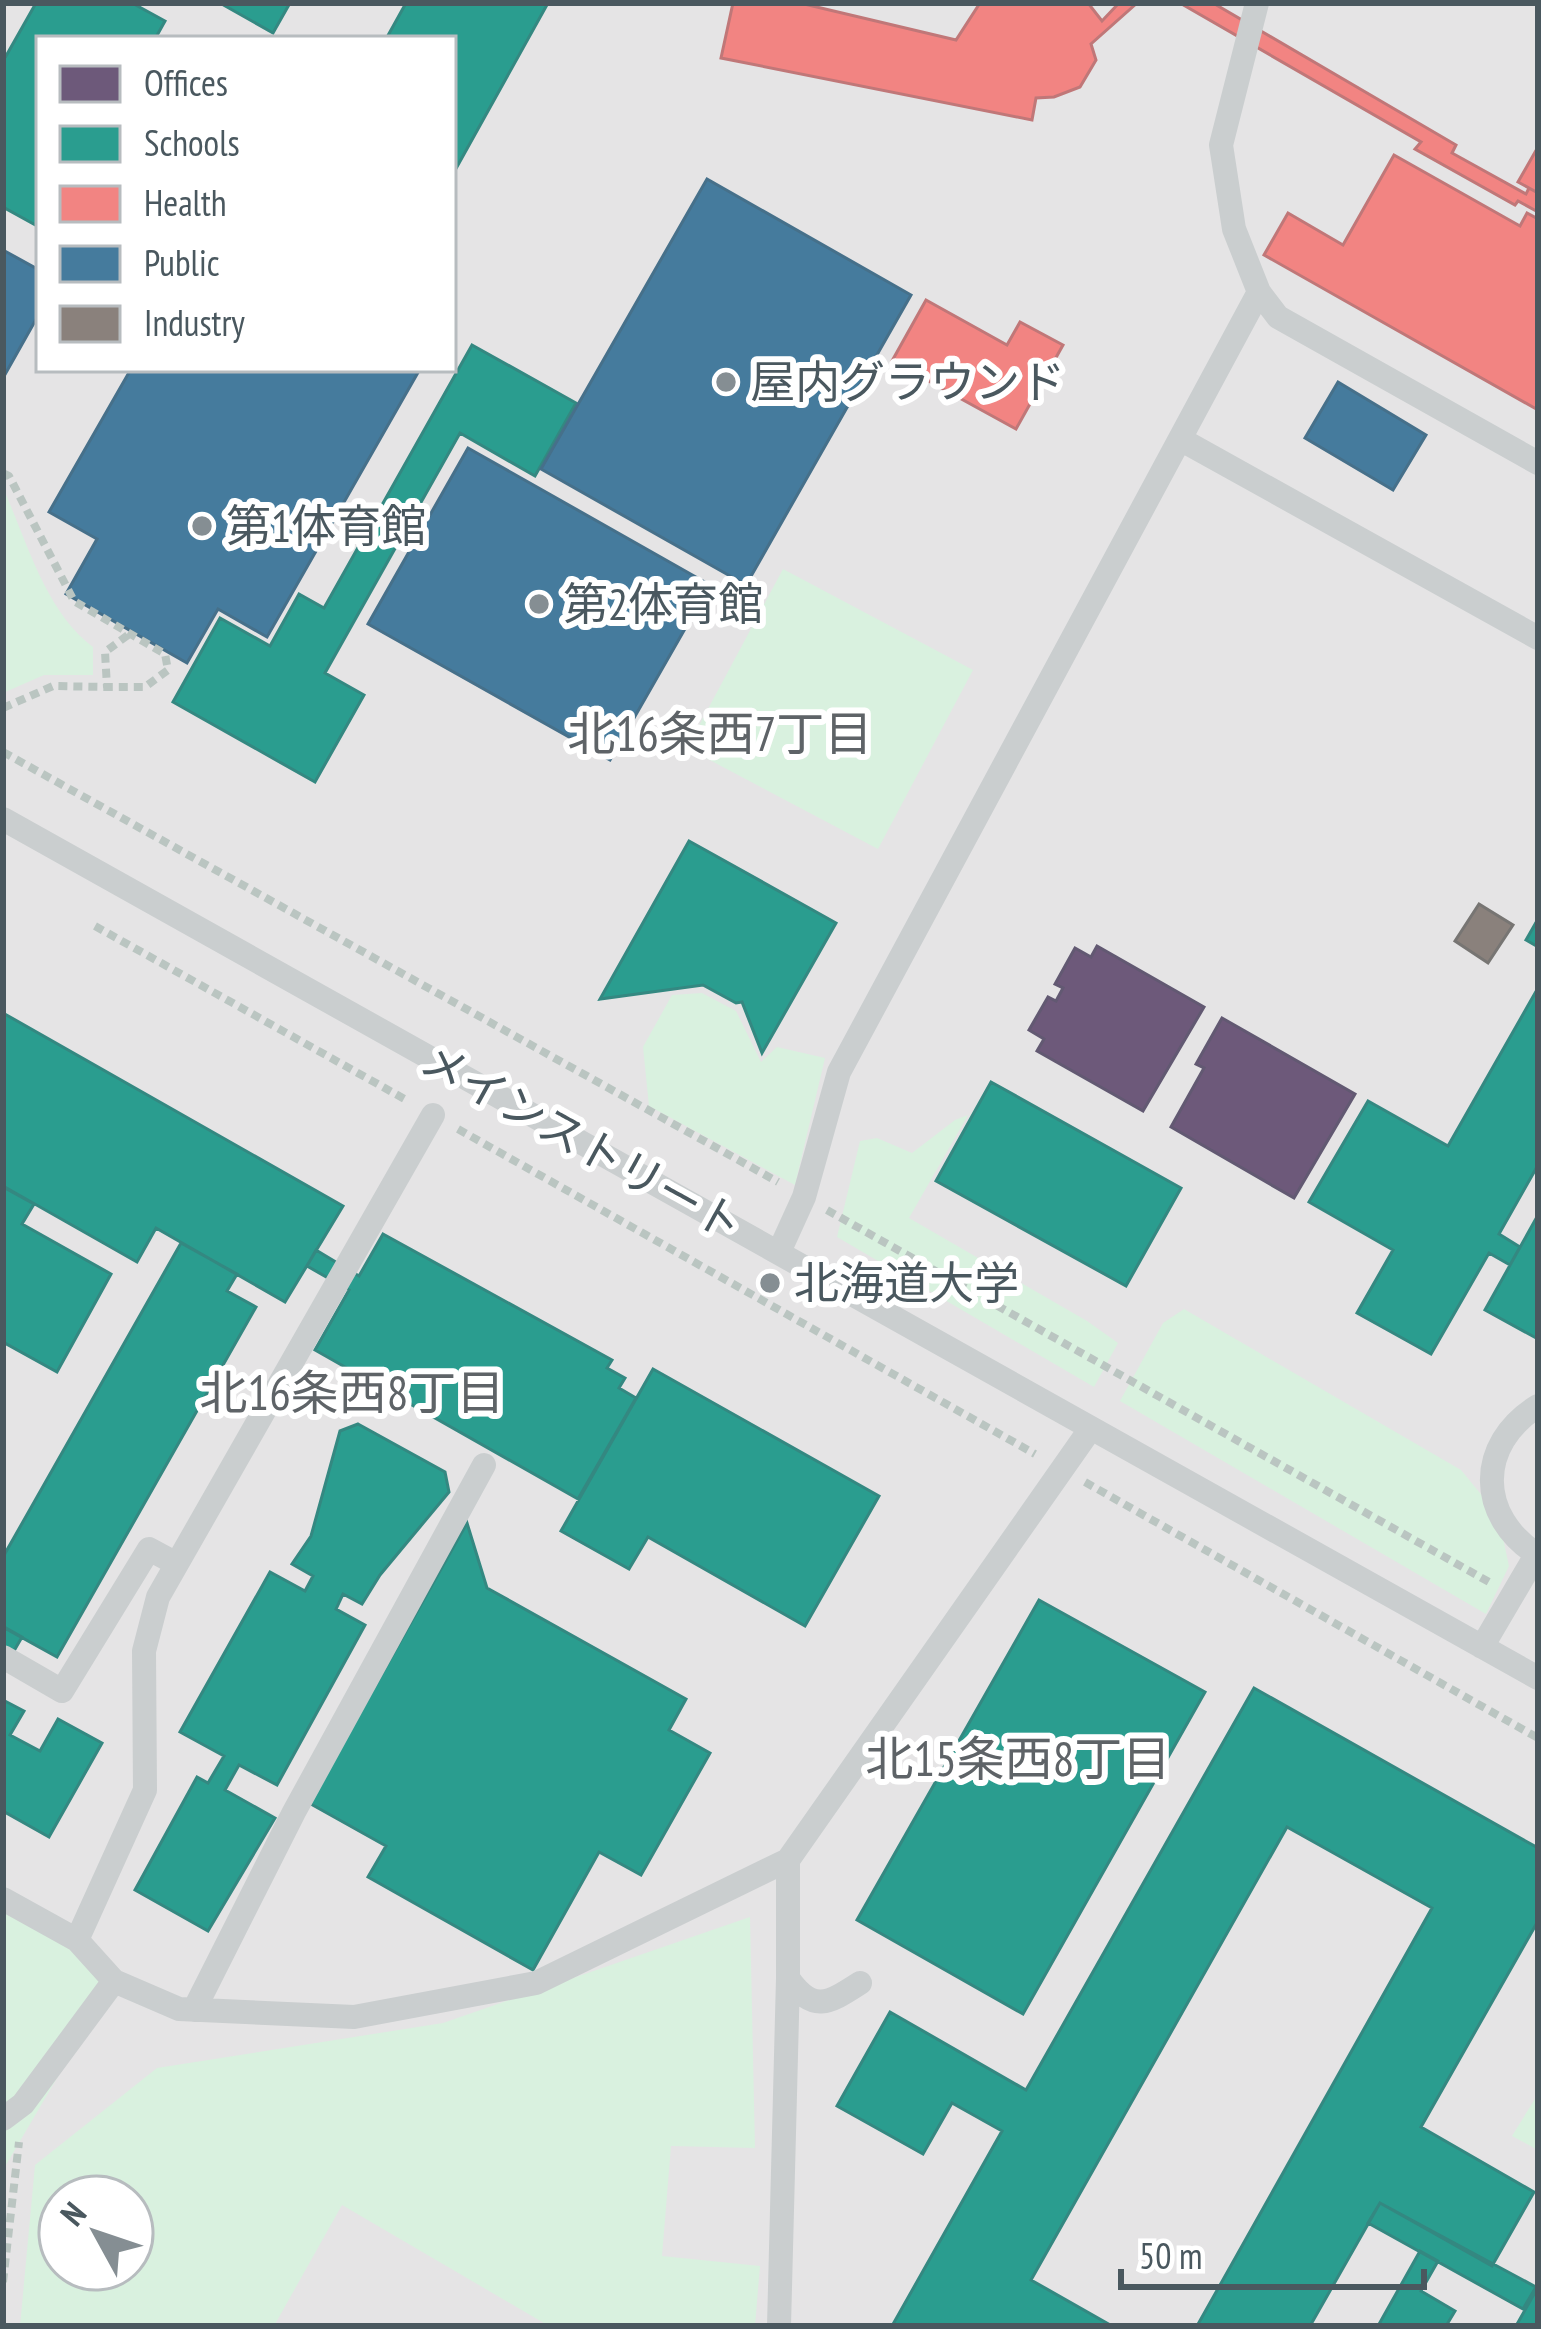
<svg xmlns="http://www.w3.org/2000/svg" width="1541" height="2329" font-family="'PT Sans Narrow','Noto Sans JP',sans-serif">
<rect width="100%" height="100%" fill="#f3f3f3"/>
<path fill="#e5e4e5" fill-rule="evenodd" d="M3,3H1538V2326H3ZM39,39H453V369H39ZM60,2197H132V2269H60Z"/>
<path fill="#d9f1df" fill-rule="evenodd" d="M3,488C27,541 45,611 93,647V675H44L3,693Z
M783,569L973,670L878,849L687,748Z
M702,993L736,1011L761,1062L777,1047L825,1058L795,1185L649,1106L643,1047L672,995Z
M968,1115L909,1218L1087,1321L1118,1343L1094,1387L837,1237L860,1141L877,1138L912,1153L955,1120Z
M1184,1309L1461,1470L1498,1515L1509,1566L1486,1614L1120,1401L1163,1323Z
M3,1899L114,1981L3,2170Z
M750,1917L755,2148L671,2146L662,2256L760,2266L755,2326H549L342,2205L274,2326H20L35,2165L157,2068L443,2023ZM60,2197H132V2269H60Z
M1538,2094V2150L1512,2136Z"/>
<path fill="#6d597a" stroke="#625972" stroke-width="3" d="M1097,946L1204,1007L1143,1111L1037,1051L1044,1039L1029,1030L1048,997L1056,1001L1063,988L1055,984L1075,948L1091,957Z
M1222,1018L1355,1094L1294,1198L1171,1127L1204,1068L1196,1064Z"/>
<path fill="#2a9d8f" stroke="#348881" stroke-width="3" d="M36,3H132L165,21L155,39H39V227L3,207V54L6,56Z
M220,3H290L273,33Z
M406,3H548L453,174V39H386Z
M472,345L576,403L535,476L460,433L325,673L364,695L315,782L173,702L220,618L270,646L299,594L324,608Z
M689,841L836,923L762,1053L742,1002L736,1003L703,985L600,999Z
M1538,919V947L1526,940Z
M1538,988V1165L1499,1234L1520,1247L1510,1265L1489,1253L1431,1354L1357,1313L1393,1250L1309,1202L1368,1101L1448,1146Z
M3,1013L343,1206L285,1302L156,1228L137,1262L3,1186Z
M991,1082L1181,1188L1126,1286L936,1181Z
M3,1187L34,1204L22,1224L111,1274L57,1372L3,1342Z
M1538,1215V1339L1485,1310Z
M383,1234L612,1360L607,1368L625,1378L619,1388L636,1398L578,1499L315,1350L349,1290L307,1266L316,1250L359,1276Z
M181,1243L237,1274L227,1291L256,1307L57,1657L3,1627V1557Z
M653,1369L879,1496L805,1626L648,1537L629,1569L561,1531Z
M358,1424L445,1472L449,1492L380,1575L362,1604L343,1594L336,1609L365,1625L277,1785L239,1765L225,1790L275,1818L208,1931L135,1890L197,1777L208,1783L224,1756L180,1732L270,1572L305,1591L313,1576L292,1564L311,1536L340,1431Z
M467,1523L487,1588L686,1699L669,1730L710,1753L641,1875L599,1852L533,1970L368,1877L386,1846L309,1803Z
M1039,1600L1205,1692L1023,2014L857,1920Z
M6,1628L22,1637L3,1670V1633Z
M1254,1688L1538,1848V1921L1421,2127L1534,2192L1492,2266L1380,2203L1310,2326H1197L1432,1908L1287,1827L1031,2280L1112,2326H892L1002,2131L952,2103L923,2154L837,2106L890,2012L1026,2090Z
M3,1700L24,1711L10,1735L40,1751L58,1719L102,1743L49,1837L3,1811Z
M1380,2203L1536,2287L1523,2309L1368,2223Z
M1420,2251L1438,2261L1421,2291L1455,2311L1446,2326H1378Z
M1538,2287V2326H1516Z"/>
<path fill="#f28482" stroke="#c07778" stroke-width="3" d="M733,3H800L956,40L980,3H1088L1102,21L1119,3H1137L1091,44L1096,60L1080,87L1054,97L1036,98L1032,120L721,58Z
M1180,3H1213L1456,145L1452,153L1526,194L1529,188L1538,193V212L1518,201L1515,205L1415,149L1421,142Z
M1538,147V193L1518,182Z
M1394,155L1520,226L1527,213L1538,219V410L1264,255L1288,213L1343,245Z
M926,300L1007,345L1020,322L1063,345L1016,429L892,361Z"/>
<path fill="#457b9d" stroke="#46708a" stroke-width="3" d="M707,179L911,295L746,585L541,469Z
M3,250L39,270V314L3,378Z
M131,369H420L267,637L218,609L187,663L66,594L97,539L49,512Z
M1338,382L1426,435L1393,490L1305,438Z
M468,448L710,585L610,760L368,624Z"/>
<path fill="#8a817c" stroke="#777573" stroke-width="3" d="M1479,904L1513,925L1488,963L1455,941Z"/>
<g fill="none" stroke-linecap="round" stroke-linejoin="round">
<path stroke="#bac5c1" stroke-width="8" stroke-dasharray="9 6" stroke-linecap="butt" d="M3,473L9,476L74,601L165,654L168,670L145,687H107L105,652L132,632
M3,708L53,686L107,687
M3,752L778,1182
M95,926L408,1101
M458,1129L1035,1454
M827,1210L1489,1582
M1085,1482L1538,1738
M3,2282L19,2142"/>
<path stroke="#cacecf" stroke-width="24" d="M1257,3L1221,145L1234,229L1259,292L1278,317L1538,463
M1180,439L1538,638
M3,819L1538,1678
M779,1252L804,1197L839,1072L1259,292
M1538,1406C1476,1444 1477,1517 1538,1555
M1482,1647L1536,1555
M3,1657L62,1691L149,1549L175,1563
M3,1899L77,1940L114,1981
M77,1940L145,1790L144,1651L158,1597L433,1115
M788,1978C813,2014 829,2003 860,1983
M194,2010L294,1812L484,1465
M3,2119L23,2104L114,1981L179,2009L354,2017L536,1983L788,1860
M779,2326L788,1978V1860L1091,1428"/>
</g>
<g fill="#858e93" stroke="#fff" stroke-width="4.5">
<circle cx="726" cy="382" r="12"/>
<circle cx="202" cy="526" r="12"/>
<circle cx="539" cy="604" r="12"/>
<circle cx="770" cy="1283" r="12"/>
</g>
<g text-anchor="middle" stroke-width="12" stroke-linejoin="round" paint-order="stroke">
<g font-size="45" fill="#4a585f" stroke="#fff" text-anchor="start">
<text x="750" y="398">屋内グラウンド</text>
<text x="226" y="542">第1体育館</text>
<text x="563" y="620">第2体育館</text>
<text x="794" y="1299">北海道大学</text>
</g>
<g font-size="45" fill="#4a585f" stroke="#fff">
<text transform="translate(582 1142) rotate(29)" y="16">メインストリート</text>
</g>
<g font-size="48" fill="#5e6367" stroke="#fff">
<text x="720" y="751">北16条西7丁目</text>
<text x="352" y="1410">北16条西8丁目</text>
<text x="1018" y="1776">北15条西8丁目</text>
</g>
</g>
<rect width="1541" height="2329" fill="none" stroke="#4a585f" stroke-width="12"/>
<rect x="36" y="36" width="420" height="336" fill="#ffffff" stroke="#b7bcbf" stroke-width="3"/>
<rect x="60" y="66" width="60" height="36" fill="#6d597a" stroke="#b7bcbf" stroke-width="3"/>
<text x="144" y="96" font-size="36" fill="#4a585f">Offices</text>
<rect x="60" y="126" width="60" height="36" fill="#2a9d8f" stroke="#b7bcbf" stroke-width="3"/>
<text x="144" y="156" font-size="36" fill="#4a585f">Schools</text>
<rect x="60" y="186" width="60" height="36" fill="#f28482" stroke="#b7bcbf" stroke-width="3"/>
<text x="144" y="216" font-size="36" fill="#4a585f">Health</text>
<rect x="60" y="246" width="60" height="36" fill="#457b9d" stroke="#b7bcbf" stroke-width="3"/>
<text x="144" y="276" font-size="36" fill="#4a585f">Public</text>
<rect x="60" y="306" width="60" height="36" fill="#8a817c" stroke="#b7bcbf" stroke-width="3"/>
<text x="144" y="336" font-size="36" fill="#4a585f">Industry</text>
<g transform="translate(96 2233) rotate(310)"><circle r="57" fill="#ffffff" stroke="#b7bcbf" stroke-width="3"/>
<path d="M0-9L21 45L0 30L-21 45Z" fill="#858e93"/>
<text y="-18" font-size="33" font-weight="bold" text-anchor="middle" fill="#4a585f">N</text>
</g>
<path d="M1121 2269v18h303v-18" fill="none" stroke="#4a585f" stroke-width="6"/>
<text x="1139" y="2269" font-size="36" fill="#4a585f" stroke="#ffffff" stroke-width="9" paint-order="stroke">50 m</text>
</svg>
